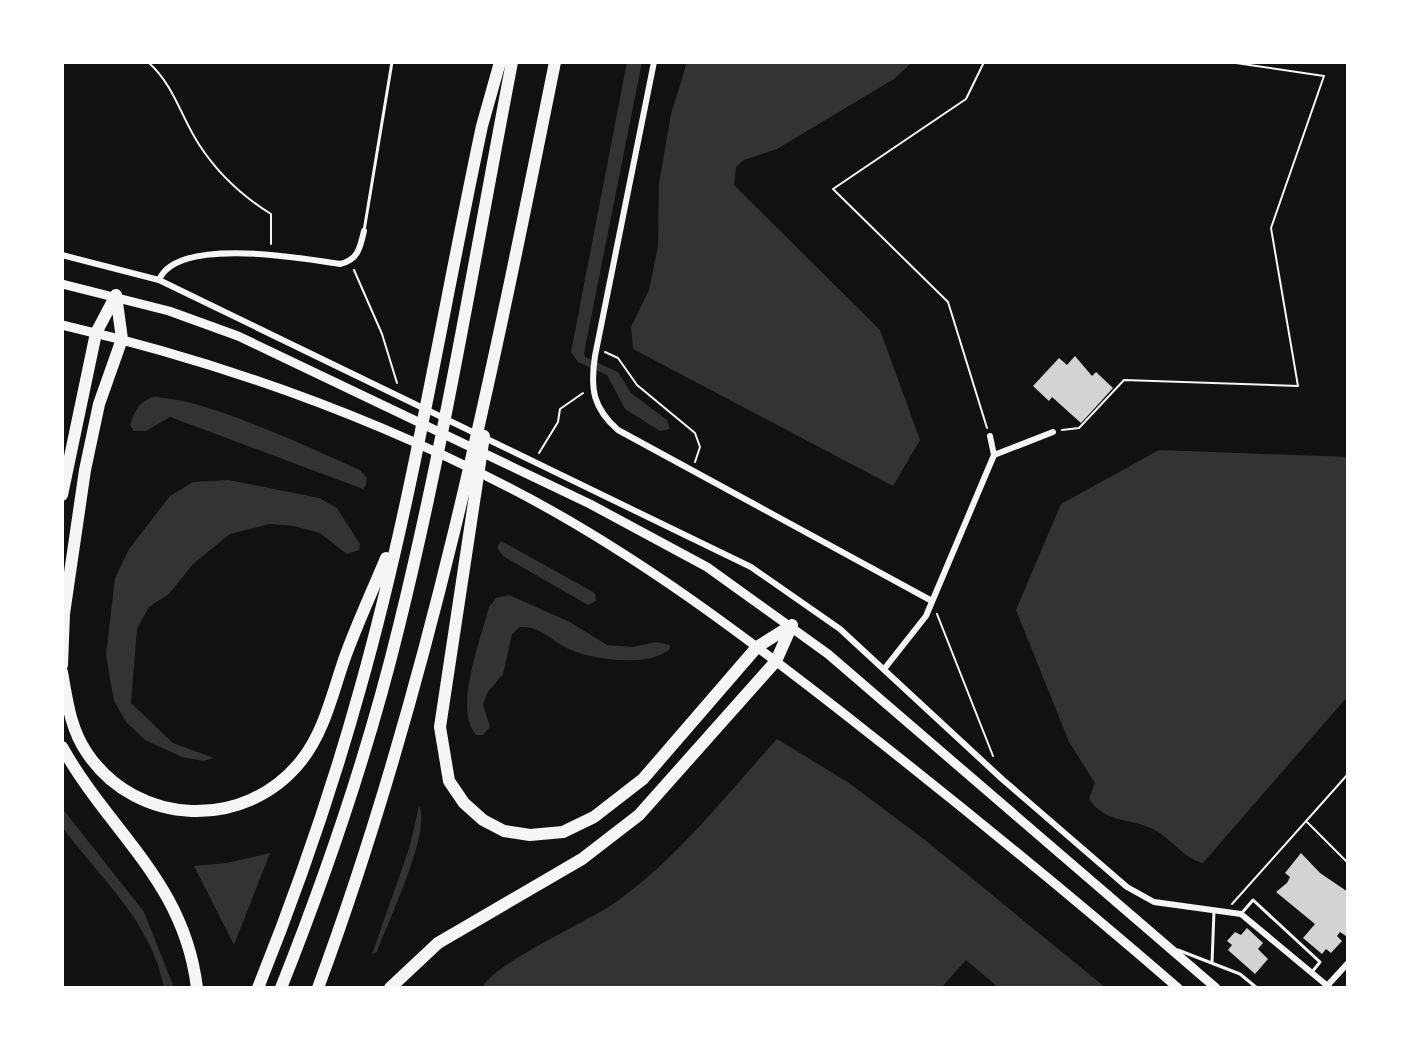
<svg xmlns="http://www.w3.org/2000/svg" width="1410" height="1050" font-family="Georgia,serif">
<rect width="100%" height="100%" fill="#111"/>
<path fill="#333" d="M627,62H642L584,353L585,357L618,372L631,393L667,420L670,429L660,431L625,409L607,375L578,362L571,352Z
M687,62H912L894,79L777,149L744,160L736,167L734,185L880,330L920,440L893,486L633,349L631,327L649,290L658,246L659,183L671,114Z
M154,397C208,399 308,447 360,470L367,478L366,485L363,489L170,417L146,431H134L130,425C135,411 139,401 154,397Z
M1159,450L1348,457V696L1203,863C1184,859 1169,836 1151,828C1127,818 1104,822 1089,799L1095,783L1069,742L1016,610L1061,504Z
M229,480L319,498L337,508L360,544L359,550L347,554L320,533L294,526L270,524L230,534L193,564L169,594L149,607L137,629L131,703L173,743L214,758L203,761L182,757L145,740L126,722L114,701L106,655L115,578L129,549L170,496L193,482Z
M501,541L595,593L596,601L588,605L503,556L497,548Z
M509,595L570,622L607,645L632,647L656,642L670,645L669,650C647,667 595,660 571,650C552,642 542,626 520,627L512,634L503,674L487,693L483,705L490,727L483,735H476C453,709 481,639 489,607L496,598Z
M777,739L849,783L925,840L1106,988H999L966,960L941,988H482C495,962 586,923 616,902C677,859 726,795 777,739Z
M419,806C432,831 387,924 377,952L372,954L409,849Z
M62,808L144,912L174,988H164C152,922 100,878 62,827Z
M270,853L234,945L194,866L227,863Z"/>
<path fill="#d3d3d3" d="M1075,356L1092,376L1096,372L1113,388L1081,423L1052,397L1049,401L1033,386L1059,358L1067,365Z
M1301,853L1320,873L1348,892V934L1346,936L1340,932L1337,936L1342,941L1331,953L1326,949L1322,954L1303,938L1315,924L1276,892L1287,883L1290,877L1285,873Z
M1247,928L1263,943L1258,949L1268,959L1255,974L1228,950L1232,945L1227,941L1235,932L1241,935Z"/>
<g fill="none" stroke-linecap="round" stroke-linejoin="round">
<path stroke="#f5f5f5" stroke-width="2" d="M148,62C175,86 181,118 200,146C219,175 242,196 271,214V244
M984,62L966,99L833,189L948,302L987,428
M354,270L382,334L397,383
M605,352L618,358L637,385L695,433L700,447L695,462
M1062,430L1079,428L1124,380L1298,386L1271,228L1324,76L1229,62
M539,453L558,422L560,409L583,393
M937,614L993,756
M1307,822L1348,863
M1232,904L1348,774"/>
<path stroke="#f5f5f5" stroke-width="3" d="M364,231L392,62
M1241,914L1253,900L1320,962L1312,972
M1178,950L1240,974L1257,988
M1212,963L1214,911"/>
<path stroke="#f5f5f5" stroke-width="6" d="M654,62L595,356C590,389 593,408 618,430L932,601
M62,255L159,280L751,567L840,629L1002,779L1127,887L1154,902L1241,914L1330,988
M159,280C177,236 301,258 340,264C358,260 360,248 364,231
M994,455L1053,432
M885,668L926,616L994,455L990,436
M1327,986L1348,963"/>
<path stroke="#f5f5f5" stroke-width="9" d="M62,284L169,311L238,336L590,504L707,567L828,654L1216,988
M62,325C217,361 366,414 508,487C635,552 750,640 862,728C970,813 1075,899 1178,988"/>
<path stroke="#f5f5f5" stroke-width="12" d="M484,436L440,727L449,781L464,803L483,820L504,831L530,835L563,832L594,817L643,779L757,647L792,625
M62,495L96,333L116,295
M62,665L64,614L85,470L99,404L122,339L116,295
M62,672C67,700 70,728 87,753C137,827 245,831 301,761C324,732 332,695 344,660C356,626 372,592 386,558
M62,747C111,834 184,881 197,988
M258,988C297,891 332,790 360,689C412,505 442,313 482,126L500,62
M281,988C328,870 369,749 399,626C445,440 476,250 512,62
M318,988C429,688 492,375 555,62
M390,988L438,943L582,859L639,815L776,661L792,625"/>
</g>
<rect width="1410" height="1050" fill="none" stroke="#ffffff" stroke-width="128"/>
</svg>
